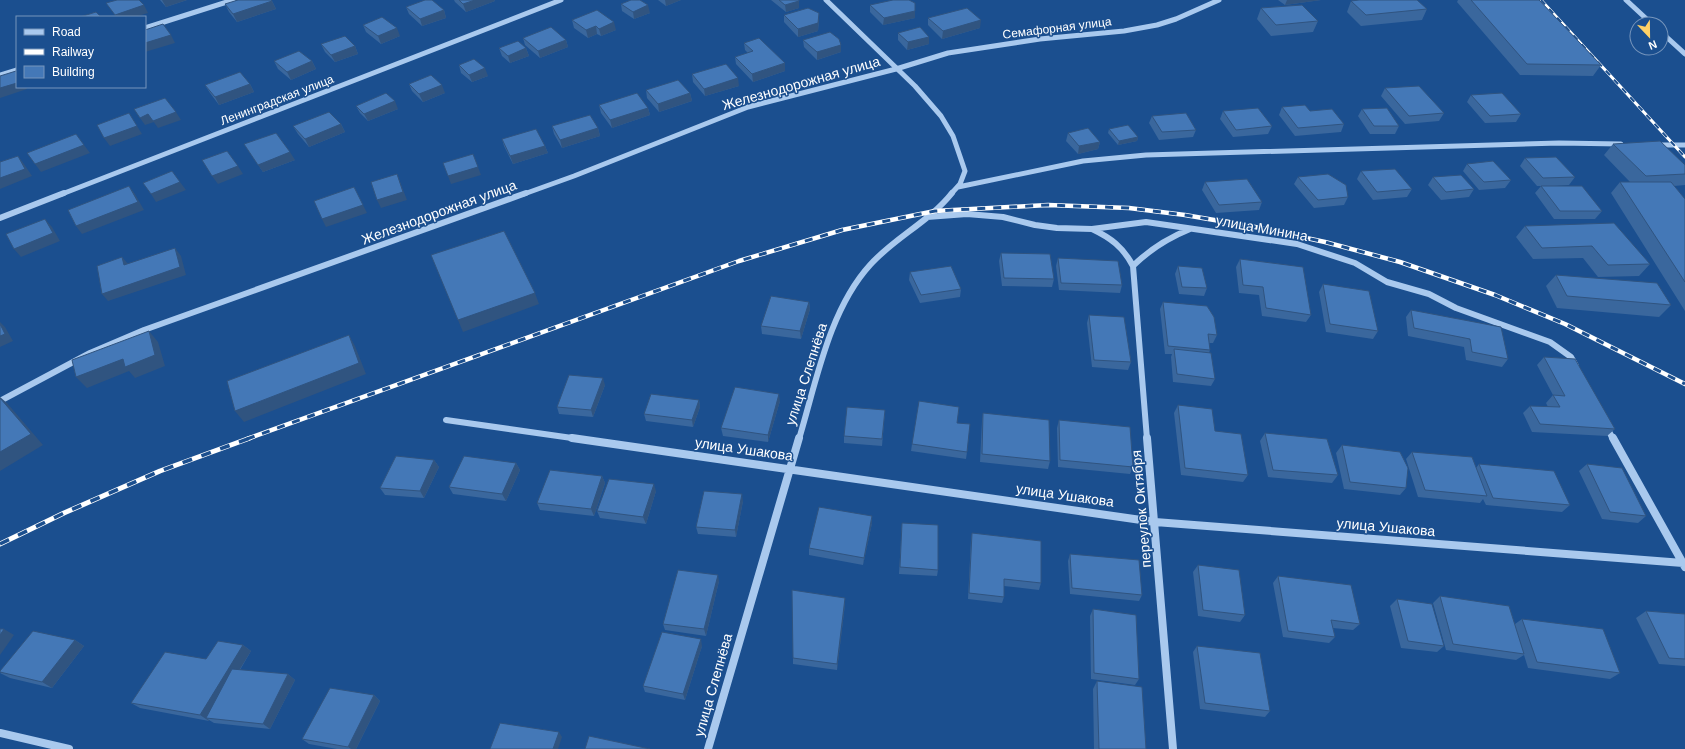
<svg xmlns="http://www.w3.org/2000/svg" width="1685" height="749" font-family="Arial,sans-serif">
<rect width="100%" height="100%" fill="#1b4f8f"/>
<g fill="none" stroke-linecap="round" stroke-linejoin="round">
<path stroke="#a9c9ee" stroke-width="5" d="M826,0L915,86L941,116L953,136L965,171L960,184L951,194
M1626,0L1652,24
M145,28L233,0
M1661,32L1685,54
M0,75L17,70
M1655,145H1685
M958,187L1083,161L1146,155L1559,143L1621,144
M62,194L561,0
M524,194L574,176L748,107L896,69L948,53L1040,39L1124,31L1157,25L1176,19L1219,0"/>
<path stroke="#a9c9ee" stroke-width="6" d="M927,217L967,214L1003,217L1035,225L1057,228L1092,229L1146,222L1297,244L1355,263L1387,282L1429,294L1456,308L1550,342L1571,357L1576,366
M0,218L64,193
M1092,229C1111,238 1123,247 1133,266
M0,401L90,353L144,330L526,193
M446,420L579,439
M1606,426L1613,439
M799,439C816,383 829,310 870,265C894,238 929,222 952,193
M1147,439L1133,266C1150,249 1168,238 1190,229"/>
<path stroke="#a9c9ee" stroke-width="8" d="M572,438L1155,522L1683,563
M1147,438L1173,749
M1613,438L1685,567
M0,733L69,749
M708,749L799,438"/>
<defs>
<path id="rail-far2" d="M1541,0L1685,157"/>
<path id="rail-far1" d="M247,439L739,261L842,230L935,211L1048,205L1129,208L1185,215L1255,227L1325,242L1400,262L1495,295L1565,324L1685,384"/>
<path id="rail" d="M0,544L64,513L160,471L250,438"/>
</defs>
<use href="#rail-far2" stroke="#fff" stroke-width="3"/>
<use href="#rail-far1" stroke="#fff" stroke-width="4.5"/>
<use href="#rail" stroke="#fff" stroke-width="5"/>
<use href="#rail-far2" stroke="#1b4f8f" stroke-width="2" stroke-dasharray="6" stroke-linecap="butt"/>
<use href="#rail-far1" stroke="#1b4f8f" stroke-width="3" stroke-dasharray="8" stroke-linecap="butt"/>
<use href="#rail" stroke="#1b4f8f" stroke-width="3.5" stroke-dasharray="10" stroke-linecap="butt"/>
</g>
<path fill="#3a679d" d="M160,0H187L166,7Z
M454,0H494L495,1L466,12L455,2Z
M658,0H681L666,6Z
M771,0H799V8L786,12Z
M1278,0H1321L1285,5Z
M1458,0H1539L1601,65L1593,76L1520,75L1457,2Z
M272,1L276,9L237,22L229,12L225,4Z
M1351,1L1427,9L1422,20L1361,26L1347,12Z
M621,4L650,13L634,19L622,11Z
M870,5L915,11V18L883,25L870,12Z
M406,7L444,10L446,18L422,26L409,14Z
M1261,8L1318,21L1313,32L1271,36L1257,19Z
M784,15L819,20L818,31L798,37L784,22Z
M928,18L980,28L942,39L928,25Z
M572,20L616,30L601,36L597,34L588,38L574,28Z
M363,25L400,36L381,44L366,32Z
M898,33L929,37V44L907,50L898,40Z
M523,38L566,40L568,47L540,58L525,45Z
M803,40L841,52L817,60L804,47Z
M744,43L785,63V71L753,82L736,64L735,57L748,53L745,50Z
M321,44L355,46L358,54L335,62L325,52Z
M499,48H526L529,56L510,63L502,56Z
M274,61H312L316,69L291,80L278,69Z
M459,65L488,76L472,82L461,73Z
M692,74L739,86L705,96L693,82Z
M250,84L254,92L219,105L210,93L205,85Z
M409,84L445,93L423,102L412,91Z
M1385,88L1444,113L1439,121L1405,124L1381,96Z
M646,90L690,93L692,101L659,112L647,98Z
M1471,95L1521,114L1516,122L1485,123L1467,102Z
M599,105L648,108L650,115L612,128L601,113Z
M356,106L398,109L368,121L360,113Z
M1282,107L1310,111L1344,124L1341,132L1295,136L1279,115Z
M1362,109L1399,126L1395,134H1370L1358,116Z
M1223,111L1272,126L1268,134L1233,137L1220,119Z
M1152,116L1196,130L1193,137L1159,140L1149,123Z
M341,124L345,132L309,147L298,134L293,126Z
M552,126L598,128L600,136L562,148L554,134Z
M1109,129L1138,137L1137,141L1118,145L1108,133Z
M1068,133L1100,142L1098,149L1078,154L1066,141Z
M502,139L545,146L548,153L513,164L504,146Z
M244,144L295,160L263,172Z
M1613,144L1685,165V185L1674,186L1685,199V311L1611,193L1620,182H1630L1604,155Z
M1525,158L1575,177L1569,185L1555,186L1602,211L1595,219H1554L1535,193L1541,186H1537L1520,166Z
M1467,164L1511,180L1505,188L1479,190L1463,171Z
M1361,171L1412,189L1407,197L1373,200L1357,179Z
M1298,177L1348,197L1344,205L1314,208L1294,184Z
M1433,177L1474,189L1469,197L1441,200L1428,185Z
M1205,182L1262,202L1259,210L1216,213L1202,190Z
M1525,226L1650,264L1639,276L1598,277L1583,258L1533,259L1516,237Z
M1001,253L1054,279L1052,287L1002,286L999,261Z
M1058,258L1122,285L1120,293L1059,290L1056,266Z
M1240,259L1311,315L1306,322L1262,316L1259,295L1239,293L1236,267Z
M1178,266L1207,288L1204,296L1179,294L1175,274Z
M910,272L961,289L960,297L920,303L909,280Z
M1556,275L1671,305L1659,317L1557,308L1546,286Z
M1323,284L1378,331L1373,339L1326,332L1319,292Z
M809,302L810,309L801,339L762,334L761,326Z
M1163,302L1217,335L1213,343H1209L1210,350L1209,353L1215,379L1211,386L1173,382L1171,357L1172,354H1165L1160,309Z
M1411,310L1508,359L1502,367L1466,360L1464,347L1408,336L1406,317Z
M1089,315L1131,362L1128,370L1092,367L1087,323Z
M1544,357L1615,429L1607,436L1532,432L1523,413L1530,406L1548,407L1546,403L1553,395L1537,365Z
M605,385L593,417L559,414L557,407Z
M699,400L700,407L693,427L646,421L644,414Z
M780,401L768,442L723,436L721,428Z
M1178,405L1248,475L1243,482L1181,475L1174,413Z
M885,410L882,446L844,443V436Z
M983,413L1050,461L1048,469L980,462L982,421Z
M1059,420L1133,467L1130,474L1058,467L1057,428Z
M957,423L967,452L966,459L911,451L912,444Z
M1265,433L1338,475L1332,483L1268,477L1260,441Z
M1342,445L1406,488L1400,495L1344,489L1336,453Z
M1412,452L1476,468L1479,464L1570,505L1562,512L1486,505L1483,499L1480,503L1418,497L1406,459Z
M434,460L439,467L424,498L385,495L380,488Z
M516,463L520,470L506,501L453,494L449,487Z
M1587,464L1646,516L1638,523L1602,519L1579,471Z
M602,476L605,483L594,516L540,510L537,503Z
M656,491L646,524L600,518L597,511Z
M743,501L736,537L698,534L696,527Z
M872,516V523L863,565L809,555V548Z
M902,523L938,570L937,576L899,574Z
M972,533L1041,583L1039,590L1004,586V597L1002,603L968,599L971,540Z
M1070,554L1142,595L1139,601L1070,594L1068,561Z
M1198,565L1245,615L1240,622L1198,616L1193,572Z
M1278,576L1360,624L1353,630L1333,628L1335,637L1329,643L1283,637L1273,583Z
M719,581L706,636L665,630L663,624Z
M1440,596L1515,624L1522,619L1620,673L1610,679L1528,668L1524,655L1516,660L1446,650L1433,603Z
M845,598V604L837,670L793,664V658Z
M1397,599L1444,646L1437,652L1401,648L1390,606Z
M1093,609L1139,679L1135,685L1091,679L1090,616Z
M1646,611L1685,614V666L1659,664L1636,618Z
M75,640L84,646L52,688L10,678L0,673Z
M243,645L251,651L240,670L288,674L295,680L270,729L214,723L209,720V721L140,708L131,703L206,659Z
M702,646L685,700L645,692L643,686Z
M1197,646L1270,711L1265,717L1200,709L1193,652Z
M1097,681L1146,749H1094L1093,689Z
M374,695L380,701L356,749H337L309,744L302,739Z"/>
<path fill="#305480" d="M162,0H187L166,7Z
M475,0H494L495,1L466,12L463,4Z
M665,0H681L666,6Z
M1287,0H1321L1285,5Z
M272,1L276,9L237,22L233,14Z
M799,1V8L786,12L785,5Z
M144,5L148,13L135,17H116L115,15Z
M648,5L650,13L634,19L633,12Z
M444,10L446,18L422,26L420,19Z
M915,11V18L883,25L884,18Z
M819,13V20L818,31L798,37V29Z
M981,20L980,28L942,39L943,31Z
M614,22L616,30L601,36L599,29Z
M596,26L597,34L588,38L586,30Z
M397,28L400,36L381,44L378,36Z
M171,35L175,43L145,52V43Z
M929,37V44L907,50L908,42Z
M566,40L568,47L540,58L538,51Z
M841,45V52L817,60V52Z
M355,46L358,54L335,62L331,55Z
M526,48L529,56L510,63L508,56Z
M312,61L316,69L291,80L287,72Z
M785,63V71L753,82L752,74Z
M485,68L488,76L472,82L469,75Z
M738,78L739,86L705,96L704,89Z
M17,83V87H26L27,89L0,98V88Z
M250,84L254,92L219,105L215,97Z
M442,85L445,93L423,102L419,94Z
M690,93L692,101L659,112L658,104Z
M395,101L398,109L368,121L364,114Z
M648,108L650,115L612,128L610,120Z
M176,112L181,120L158,128L153,121Z
M129,113L142,134L110,146L104,138Z
M148,114L154,122L145,125L140,118Z
M341,124L345,132L309,147L305,139Z
M598,128L600,136L562,148L560,140Z
M1138,137L1137,141L1118,145L1119,141Z
M1100,142L1098,149L1078,154L1079,146Z
M84,145L90,153L41,172L35,164Z
M545,146L548,153L513,164L510,156Z
M290,152L295,160L263,172L258,165Z
M18,156L24,164L32,176L0,189V178Z
M238,166L243,174L218,184L212,176Z
M478,167L481,175L451,184L448,176Z
M397,174L407,200L381,208L377,200Z
M180,182L186,190L156,202L151,194Z
M129,186L135,194L144,210L82,234L76,226Z
M363,205L367,213L326,227L322,219Z
M45,219L52,227L60,241L21,257L14,249Z
M175,248L181,256L186,275L108,301L102,294Z
M122,257L129,265H124Z
M535,293L539,304L463,332L458,320Z
M809,302L810,309L801,339L800,331Z
M0,322L5,327L13,341L0,347Z
M149,331L158,342L165,366L135,378L129,371L87,388L76,377L123,359Z
M349,335L355,346L366,374L244,422L235,411Z
M603,378L605,385L593,417L591,410Z
M779,394L780,401L768,442V435Z
M0,397L7,403L43,445L0,471Z
M699,400L700,407L693,427L692,420Z
M434,460L439,467L424,498L420,491Z
M516,463L520,470L506,501L502,494Z
M602,476L605,483L594,516L591,509Z
M654,484L656,491L646,524L643,517Z
M742,494L743,501L736,537L735,530Z
M872,516V523L863,565L864,558Z
M718,575L719,581L706,636L704,629Z
M845,598V604L837,670V664Z
M4,629L14,635L0,655V635Z
M701,639L702,646L685,700L683,694Z
M75,640L84,646L52,688L42,682Z
M243,645L251,651L210,718H206L209,720V721L200,715Z
M288,674L295,680L270,729L263,724Z
M374,695L380,701L356,749H351L348,747Z
M559,732L562,737L558,749H553Z"/>
<path fill="#4478b7" stroke="#305480" d="M117,0H139L144,5L115,15L106,3Z
M238,0H271L272,1L233,14L225,4Z
M425,0H432L444,10L420,19L406,7Z
M459,0H475L463,4Z
M631,0H640L648,5L633,12L621,4Z
M779,0H799V1L785,5Z
M893,0H909L915,3V11L884,18L870,5Z
M1359,0H1417L1427,9L1366,15L1351,1Z
M1471,0H1539L1601,65L1527,64Z
M1302,5L1318,21L1276,25L1261,8Z
M808,8L819,13L818,23L798,29L784,15Z
M967,8L981,20L943,31L928,18Z
M597,10L614,22L599,29L596,26L586,30L572,20Z
M96,12L101,17H80Z
M382,17L397,28L378,36L363,25Z
M163,24L171,35L145,43V30Z
M551,27L566,40L538,51L523,38Z
M920,27L929,37L908,42L898,33Z
M830,32L839,39L841,45L817,52L803,40Z
M345,36L355,46L331,55L321,44Z
M759,38L785,63L752,74L735,57L753,51L744,43Z
M518,41L526,48L508,56L499,48Z
M299,51L312,61L287,72L274,61Z
M474,59L485,68L469,75L459,65Z
M726,64L738,78L704,89L692,74Z
M16,71L17,73V83L0,88V76Z
M240,72L250,84L215,97L205,85Z
M431,75L442,85L419,94L409,84Z
M678,80L690,93L658,104L646,90Z
M1419,86L1444,113L1409,116L1385,88Z
M386,93L395,101L364,114L356,106Z
M637,93L648,108L610,120L599,105Z
M1502,93L1521,114L1490,116L1471,95Z
M165,98L176,112L153,121L148,114L140,118L134,109Z
M1305,105L1310,111L1332,109L1344,124L1298,128L1282,107Z
M1258,108L1272,126L1236,130L1223,111Z
M1387,108L1399,126H1374L1362,109Z
M329,112L341,124L305,139L293,126Z
M129,113L137,126L104,138L97,125Z
M1186,113L1196,130L1162,132L1152,116Z
M590,115L598,128L560,140L552,126Z
M1128,125L1138,137L1119,141L1109,129Z
M1088,128L1100,142L1079,146L1068,133Z
M536,129L545,146L510,156L502,139Z
M276,133L290,152L258,165L244,144Z
M76,134L84,145L35,164L27,153Z
M1660,141L1685,165V174L1646,176L1613,144Z
M227,151L238,166L212,176L202,160Z
M473,154L478,167L448,176L443,163Z
M18,156L25,169L0,178V162Z
M1556,157L1575,177L1543,178L1525,158Z
M1493,161L1511,180L1484,182L1467,164Z
M1395,169L1412,189L1377,192L1361,171Z
M172,171L180,182L151,194L143,183Z
M397,174L403,192L377,200L371,182Z
M1328,174L1346,185L1348,197L1318,200L1298,177Z
M1461,175L1474,189L1446,192L1433,177Z
M1247,179L1262,202L1219,205L1205,182Z
M1620,182H1671L1685,199V282Z
M129,186L138,202L76,226L68,210Z
M1541,186H1582L1602,211H1560Z
M354,187L363,205L322,219L314,201Z
M45,219L53,233L14,249L6,234Z
M1614,223L1650,264L1608,265L1592,246L1542,248L1525,226Z
M504,231L535,293L458,320L431,255Z
M175,248L180,267L102,294L97,266L122,257L124,265Z
M1001,253L1050,254L1054,279L1004,278Z
M1058,258L1118,261L1122,285L1061,283Z
M1240,259L1303,267L1311,315L1266,308L1263,287L1243,285Z
M951,266L961,289L921,295L910,272Z
M1178,266L1202,268L1207,288L1182,287Z
M1556,275L1657,283L1671,305L1567,296Z
M1323,284L1369,291L1378,331L1330,324Z
M771,296L809,302L800,331L761,326Z
M1163,302L1207,306L1214,317L1217,335L1208,334L1210,350L1168,346Z
M1411,310L1501,327L1508,359L1472,352L1470,339L1414,328Z
M1089,315L1124,317L1131,362L1094,360Z
M0,324L5,334L0,336Z
M149,331L155,355L125,367L123,359L76,377L72,360Z
M349,335L359,363L235,411L227,381Z
M1174,349L1211,353L1215,379L1177,374Z
M1544,357L1575,359L1615,429L1540,424L1530,406L1560,407L1553,395L1565,396Z
M569,375L603,378L591,410L557,407Z
M735,387L779,394L768,435L721,428Z
M651,394L699,400L692,420L644,414Z
M0,398L31,434L0,452Z
M919,401L959,407L957,423L970,424L967,452L912,444Z
M1178,405L1212,409L1215,431L1241,434L1248,475L1185,468Z
M847,407L885,410L882,439L844,436Z
M983,413L1049,420L1050,461L982,454Z
M1059,420L1130,427L1133,467L1060,460Z
M1265,433L1327,439L1338,475L1273,470Z
M1342,445L1400,452L1408,468L1406,488L1350,482Z
M1412,452L1472,457L1487,496L1425,490Z
M396,456L434,460L420,491L380,488Z
M464,456L516,463L502,494L449,487Z
M1479,464L1554,471L1570,505L1493,498Z
M1587,464L1622,468L1646,516L1610,512Z
M550,470L602,476L591,509L537,503Z
M609,479L654,484L643,517L597,511Z
M704,491L742,494L735,530L696,527Z
M819,507L872,516L864,558L809,548Z
M902,523L938,525V570L900,567Z
M972,533L1041,541V583L1004,579V597L969,593Z
M1070,554L1139,560L1142,595L1072,588Z
M1198,565L1239,570L1245,615L1203,610Z
M678,570L718,575L704,629L663,624Z
M1278,576L1351,585L1360,624L1331,620L1335,637L1288,631Z
M792,590L845,598L837,664L793,658Z
M1440,596L1509,606L1524,654L1453,644Z
M1397,599L1432,604L1444,646L1408,641Z
M1093,609L1136,615L1139,679L1094,673Z
M1646,611L1685,614V659L1669,658Z
M1522,619L1603,629L1620,673L1537,662Z
M0,629H4L0,635Z
M33,631L75,640L42,682L0,672V671Z
M662,632L701,639L683,694L643,686Z
M218,641L243,645L200,715L131,703L165,652L206,659Z
M1197,646L1260,653L1270,711L1205,703Z
M232,669L288,674L263,724L206,718Z
M1097,681L1142,687L1146,749H1099Z
M330,688L374,695L348,747L302,739Z
M500,723L559,732L553,749H490Z
M589,736L650,749H585Z"/>
<g text-anchor="middle" stroke-width="3" stroke-linejoin="round" paint-order="stroke">
<g font-size="12" fill="#fff" stroke="#1b4f8f">
<text transform="translate(1057 28) rotate(-7)" y="4">Семафорная улица</text>
<text transform="translate(277 100) rotate(-21)" y="4">Ленинградская улица</text>
</g>
<g font-size="14" fill="#fff" stroke="#1b4f8f">
<text transform="translate(801 83) rotate(-16)" y="5">Железнодорожная улица</text>
<text transform="translate(439 212) rotate(-20)" y="5">Железнодорожная улица</text>
<text transform="translate(1262 228) rotate(10)" y="5">улица Минина</text>
<text transform="translate(806 374) rotate(-72)" y="5">улица Слепнёва</text>
<text transform="translate(744 449) rotate(8)" y="5">улица Ушакова</text>
<text transform="translate(1065 495) rotate(8)" y="5">улица Ушакова</text>
<text transform="translate(1141 509) rotate(-95)" y="5">переулок Октября</text>
<text transform="translate(1386 527) rotate(5)" y="5">улица Ушакова</text>
<text transform="translate(713 685) rotate(-74)" y="5">улица Слепнёва</text>
</g>
</g>
<rect x="16" y="16" width="130" height="72" fill="#1b4f8f" stroke="#7695bc"/>
<rect x="24" y="29" width="20" height="6" fill="#a9c9ee" stroke="#7695bc"/>
<text x="52" y="36" font-size="12" fill="#ffffff">Road</text>
<rect x="24" y="49" width="20" height="6" fill="#ffffff" stroke="#7695bc"/>
<text x="52" y="56" font-size="12" fill="#ffffff">Railway</text>
<rect x="24" y="66" width="20" height="12" fill="#4478b7" stroke="#7695bc"/>
<text x="52" y="76" font-size="12" fill="#ffffff">Building</text>
<g transform="translate(1649 36) rotate(158)"><circle r="19" fill="#1b4f8f" stroke="#7695bc"/>
<path d="M0-3L7 15L0 10L-7 15Z" fill="#ffd166"/>
<text y="-6" font-size="11" font-weight="bold" text-anchor="middle" fill="#ffffff">N</text>
</g>
</svg>
